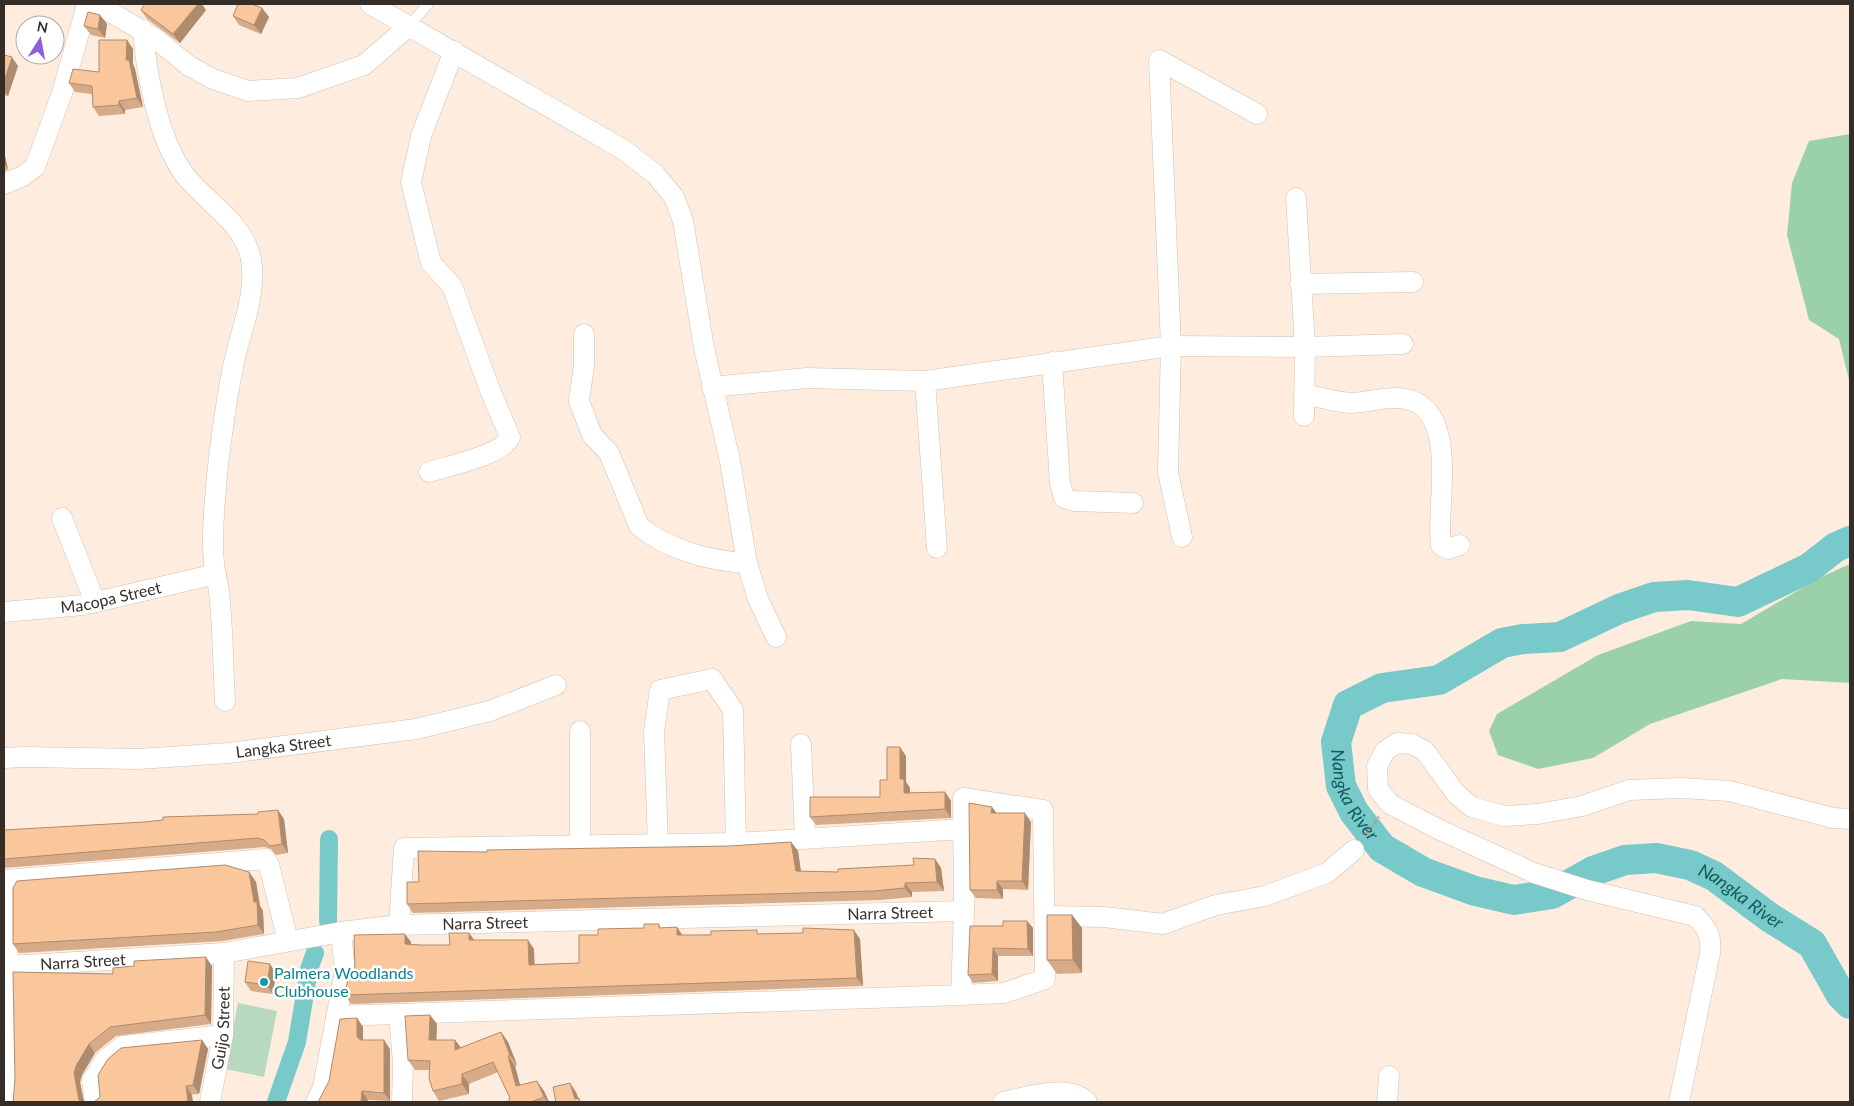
<svg xmlns="http://www.w3.org/2000/svg" width="1854" height="1106" font-family="Lato,sans-serif">
<rect width="100%" height="100%" fill="#feecde"/>
<path fill="#b8d9c0" d="M238,1003L277,1011L264,1077L225,1069Z"/>
<path fill="#9bd1a9" d="M1850,134V384L1839,339L1809,320L1787,235L1792,183L1809,141Z
M1850,564V683L1782,679L1650,724L1593,758L1538,769L1498,755L1489,731L1497,714L1598,655L1691,621L1741,624L1819,578Z"/>
<g fill="none" stroke-linecap="round" stroke-linejoin="round">
<path stroke="#78c9c9" stroke-width="18" d="M328,921L329,839
M276,1102L297,1042L309,969L315,953"/>
<path stroke="#78c9c9" stroke-width="30" id="s1" d="M1850,541L1836,547L1809,568L1738,602L1688,595L1654,597L1619,609L1560,637L1523,639L1502,643L1439,680L1382,688L1348,705L1336,742L1341,786L1354,812L1382,848L1423,872L1475,891L1514,900L1552,894L1593,871L1625,860L1656,858L1690,865L1714,876L1769,917L1812,944L1841,995L1850,1004"/>
<defs>
<path id="lane" d="M409,26L428,4"/>
<g id="street">
<path d="M97,4L156,39L189,66L213,79L248,91L298,88L364,65L409,26"/>
<path d="M370,4L624,150L655,174L674,197L683,221L704,348L730,461L747,563L758,599L776,637"/>
<path d="M143,30C146,73 158,138 184,174C205,202 244,222 251,259C257,297 240,331 233,367C226,402 221,439 217,475C215,503 211,534 214,562C214,572 218,582 219,592C223,628 223,665 225,701"/>
<path d="M4,184L23,176L35,167L63,90L87,4"/>
<path d="M1300,284L1413,282"/>
<path d="M584,334V365L579,401L592,435L609,453L639,526C668,550 710,561 747,563"/>
<path d="M1052,362L1060,483L1064,498L1074,501L1133,503"/>
<path d="M925,381L937,548"/>
<path d="M712,387L807,378L925,381L1171,346L1305,347L1296,198"/>
<path d="M1304,394C1320,397 1337,403 1353,403C1369,402 1384,397 1399,398C1463,403 1435,505 1441,545L1448,549L1460,545"/>
<path d="M1304,416L1305,347L1403,344"/>
<path d="M429,472C448,466 503,455 510,437L490,390L452,286L431,263L411,182L421,136L454,51"/>
<path d="M62,518L95,602"/>
<path d="M1182,537L1168,472L1171,346L1159,60L1257,114"/>
<path id="s2" d="M4,612L83,605L216,574"/>
<path d="M580,731V845"/>
<path d="M801,744L805,838"/>
<path id="s3" d="M4,758L26,757L138,759L229,753L416,729L490,711L556,685"/>
<path d="M658,844L654,731L660,690L712,679L733,710L736,843"/>
<path d="M4,880L265,859L269,865L288,941"/>
<path d="M7,880L8,1102"/>
<path d="M1048,916L1104,917L1163,924L1216,905L1265,896L1327,873L1354,850"/>
<path d="M399,925L404,848L736,843L964,829"/>
<path id="s4" d="M9,966L224,953L341,932L399,925L964,911"/>
<path d="M399,1014L403,1063L402,1102"/>
<path d="M336,1016L961,995L1004,993L1045,979L1043,810L963,798L964,911L961,995"/>
<path d="M95,1102L92,1081L105,1060L123,1046L223,1035"/>
<path id="s5" d="M210,1102L223,1035L224,953"/>
<path d="M316,1102L323,1087L345,971L341,932"/>
<path d="M1003,1102C1027,1097 1068,1083 1087,1102"/>
<path d="M1387,1102L1389,1076"/>
<path d="M1679,1102L1710,953C1712,935 1707,928 1695,916L1587,890L1534,873L1438,829L1390,804L1378,789L1377,766L1385,751L1397,743L1412,744L1425,751L1456,794L1472,807L1504,816L1538,814L1582,806L1629,790L1681,788L1729,791L1833,818L1850,819"/>
</g>
</defs>
<use href="#lane" stroke="#d2c0b2" stroke-width="11"/>
<use href="#street" stroke="#d2c0b2" stroke-width="21"/>
<path stroke="#aea095" stroke-width="3" stroke-dasharray="5 2.5" stroke-linecap="butt" d="M1365,836L1379,817"/>
<use href="#lane" stroke="#fff" stroke-width="10"/>
<use href="#street" stroke="#fff" stroke-width="20"/>
</g>
<path fill="#d7ab87" d="M262,8L269,17L261,34L239,25L233,16Z
M141,10H206L180,43L147,19Z
M100,15L107,24L105,38L91,35L84,26Z
M127,40L133,49V64L135,69L143,107L125,110V114L99,116L93,107L92,94L75,92L69,83L99,72Z
M4,55L18,66L8,96L4,95Z
M4,152L8,169L4,172Z
M906,756V782L910,788V793L945,792L951,801V818L816,825L810,817L880,797L887,780Z
M996,813L1031,822L1028,890L1003,889V899L976,898L970,890Z
M284,819L288,853L276,855L271,849L264,847L4,868V830Z
M791,842L798,851L801,871L838,872L914,865L935,859L941,868L944,891L912,892V897L881,900L413,913L407,904L419,882L487,852L730,846Z
M249,872L256,882L260,906L263,911L264,934L223,941L19,953L13,944Z
M1072,915L1082,928V973L1057,974L1047,960Z
M1027,921L1033,928V956H998V981L973,983L968,975L1003,926Z
M659,924L661,928L677,927L682,935L759,934L860,939L863,986L351,1004L345,995L355,972L411,942V944L420,945H450L469,933L474,940L534,949V964L579,963L598,935L644,928Z
M212,966L211,1024L116,1036L95,1053L82,1075L80,1082L84,1102H13L113,974Z
M276,973L273,994L251,991L245,982Z
M430,1015L437,1024L436,1040H455L461,1048L501,1032L508,1042L517,1065L515,1066L520,1085L544,1091L549,1102H508L510,1098L498,1072L469,1084V1094L439,1101L433,1091L429,1070H415L408,1060Z
M357,1018L363,1027V1040L390,1049V1101L368,1100L329,1081Z
M202,1040L208,1049L199,1094L94,1102Z"/>
<path fill="#af8b6e" d="M198,4H202L206,10L180,43L173,34Z
M262,8L269,17L261,34L254,25Z
M100,15L107,24L105,38L98,29Z
M127,40L133,49V64L135,69L143,107L137,98L126,60Z
M12,57L18,66L8,96L4,90V82Z
M119,101L125,110V114L119,105Z
M4,152L8,169L4,163Z
M900,747L906,756V782L910,788V801L904,793L900,779Z
M945,792L951,801V818L945,809Z
M992,807L998,815L991,813Z
M278,810L284,819L288,853L282,844Z
M1025,813L1031,822L1028,890L1022,881Z
M791,842L798,851L802,880L796,871Z
M935,859L941,868L944,891L937,882Z
M249,872L256,882L260,906L263,911L264,934L258,925Z
M997,881L1003,889V899L997,890Z
M905,883L912,892V897L905,888Z
M1072,915L1082,928V973L1073,960Z
M1027,921L1033,928V956L1028,949Z
M677,927L683,936L677,935Z
M854,930L860,939L863,986L857,978Z
M469,933L475,941L469,940Z
M405,934L411,942V952L405,944Z
M528,940L534,949L535,973L529,965Z
M993,948L998,956V981L992,974Z
M206,957L212,966L211,1024L205,1015Z
M270,964L276,973L273,994L267,985Z
M430,1015L437,1024L436,1050L429,1040Z
M357,1018L363,1027V1046L357,1037Z
M501,1032L508,1042L517,1065L510,1055Z
M202,1040L208,1049L199,1094L193,1085Z
M384,1040L390,1049V1101L384,1093Z
M455,1040L462,1049L455,1050Z
M89,1044L95,1053L82,1075L80,1082L84,1102H81L79,1100L74,1073L76,1066Z
M508,1056L515,1066L523,1096L516,1086Z
M462,1074L469,1084V1094L462,1084Z
M537,1081L544,1091L549,1102H548L544,1097Z
M570,1083L576,1092L580,1102L575,1099Z
M186,1086L192,1095L193,1102H188Z
M362,1091L368,1100V1102H361Z"/>
<path fill="#fac79d" stroke="#af8b6e" d="M145,4H198L173,34L141,10Z
M238,4H252L262,8L254,25L233,16Z
M88,12L100,15L98,29L84,26Z
M99,40H127L126,60H129L137,98L119,101V105L93,107L92,86L69,83L73,69L99,72Z
M4,55L12,57L4,82Z
M887,747H900V779H904V793L945,792V809L810,817V797H880V780H887Z
M969,803L992,807L991,813H1025L1022,881H997V890H970Z
M278,810L282,844L270,846L264,840L258,838L4,859V830L144,822L163,820V817L258,814V812Z
M791,842L796,871L838,872V869L914,865L913,858L935,859L937,882L905,883V888L874,891L407,904V882H419L418,851L487,852V850L730,846Z
M225,865L249,872L254,902H257L258,925L216,932L13,944V888L17,881Z
M1047,915H1072L1073,960H1047Z
M1003,921H1027L1028,949L993,948L992,974L968,975L970,926H1003Z
M644,924H659V928L677,927V935H711V931L757,930V934L803,933V928L854,930L857,978L345,995L349,972H355L354,935L405,934V944L420,945H450L449,933H469V940H528L529,965L579,963V935H598V929L644,928Z
M206,957L205,1015L110,1027L89,1044L76,1066L74,1073L79,1100L82,1102H13L15,1079L13,972L113,974V968L134,966V961Z
M248,961L270,964L267,985L245,982Z
M430,1015L429,1040H455V1050L501,1032L510,1055L508,1056L516,1086L537,1081L544,1097L531,1102H508L510,1098L493,1062L462,1074V1084L433,1091L429,1078L430,1061L408,1060L405,1016Z
M357,1018V1037L361,1040H384V1093L362,1091L361,1102H318L329,1081L340,1019Z
M202,1040L193,1085L186,1086L188,1102H94L100,1097L98,1075L108,1059L121,1048Z
M570,1083L575,1099L579,1098L580,1102H556L553,1087Z"/>
<circle fill="#0f9aa8" stroke="#fff" stroke-width="2" cx="264" cy="982" r="5"/>
<g text-anchor="middle" stroke-width="5" stroke-linejoin="round" paint-order="stroke">
<g font-size="16" fill="#342d28" stroke="#fff">
<text dy="6" stroke="none"><textPath href="#s2" startOffset="108">Macopa Street</textPath></text>
<text dy="6" stroke="none"><textPath href="#s3" startOffset="280">Langka Street</textPath></text>
<text dy="6" stroke="none"><textPath href="#s4" startOffset="884">Narra Street</textPath></text>
<text dy="6" stroke="none"><textPath href="#s4" startOffset="479">Narra Street</textPath></text>
<text dy="6" stroke="none"><textPath href="#s4" startOffset="74">Narra Street</textPath></text>
<text dy="6" stroke="none"><textPath href="#s5" startOffset="75">Guijo Street</textPath></text>
</g>
<g font-size="16" fill="#0d838f" stroke="#fff" text-anchor="start">
<text x="274" y="979">Palmera Woodlands<tspan x="274" dy="18">Clubhouse</tspan></text>
</g>
<g font-size="18" font-style="italic" fill="#135a5a" stroke="#fff">
<text dy="6" stroke="none"><textPath href="#s1" startOffset="638">Nangka River</textPath></text>
<text dy="6" stroke="none"><textPath href="#s1" startOffset="1088">Nangka River</textPath></text>
</g>
</g>
<rect width="1854" height="1106" fill="none" stroke="#342d28" stroke-width="10"/>
<g transform="translate(40 40) rotate(11)"><circle r="24" fill="#ffffff" stroke="#aeaba9"/>
<path d="M0-4L9 19L0 12L-9 19Z" fill="#8f5fd8"/>
<text y="-8" font-size="14" font-weight="bold" text-anchor="middle" fill="#342d28">N</text>
</g>
</svg>
